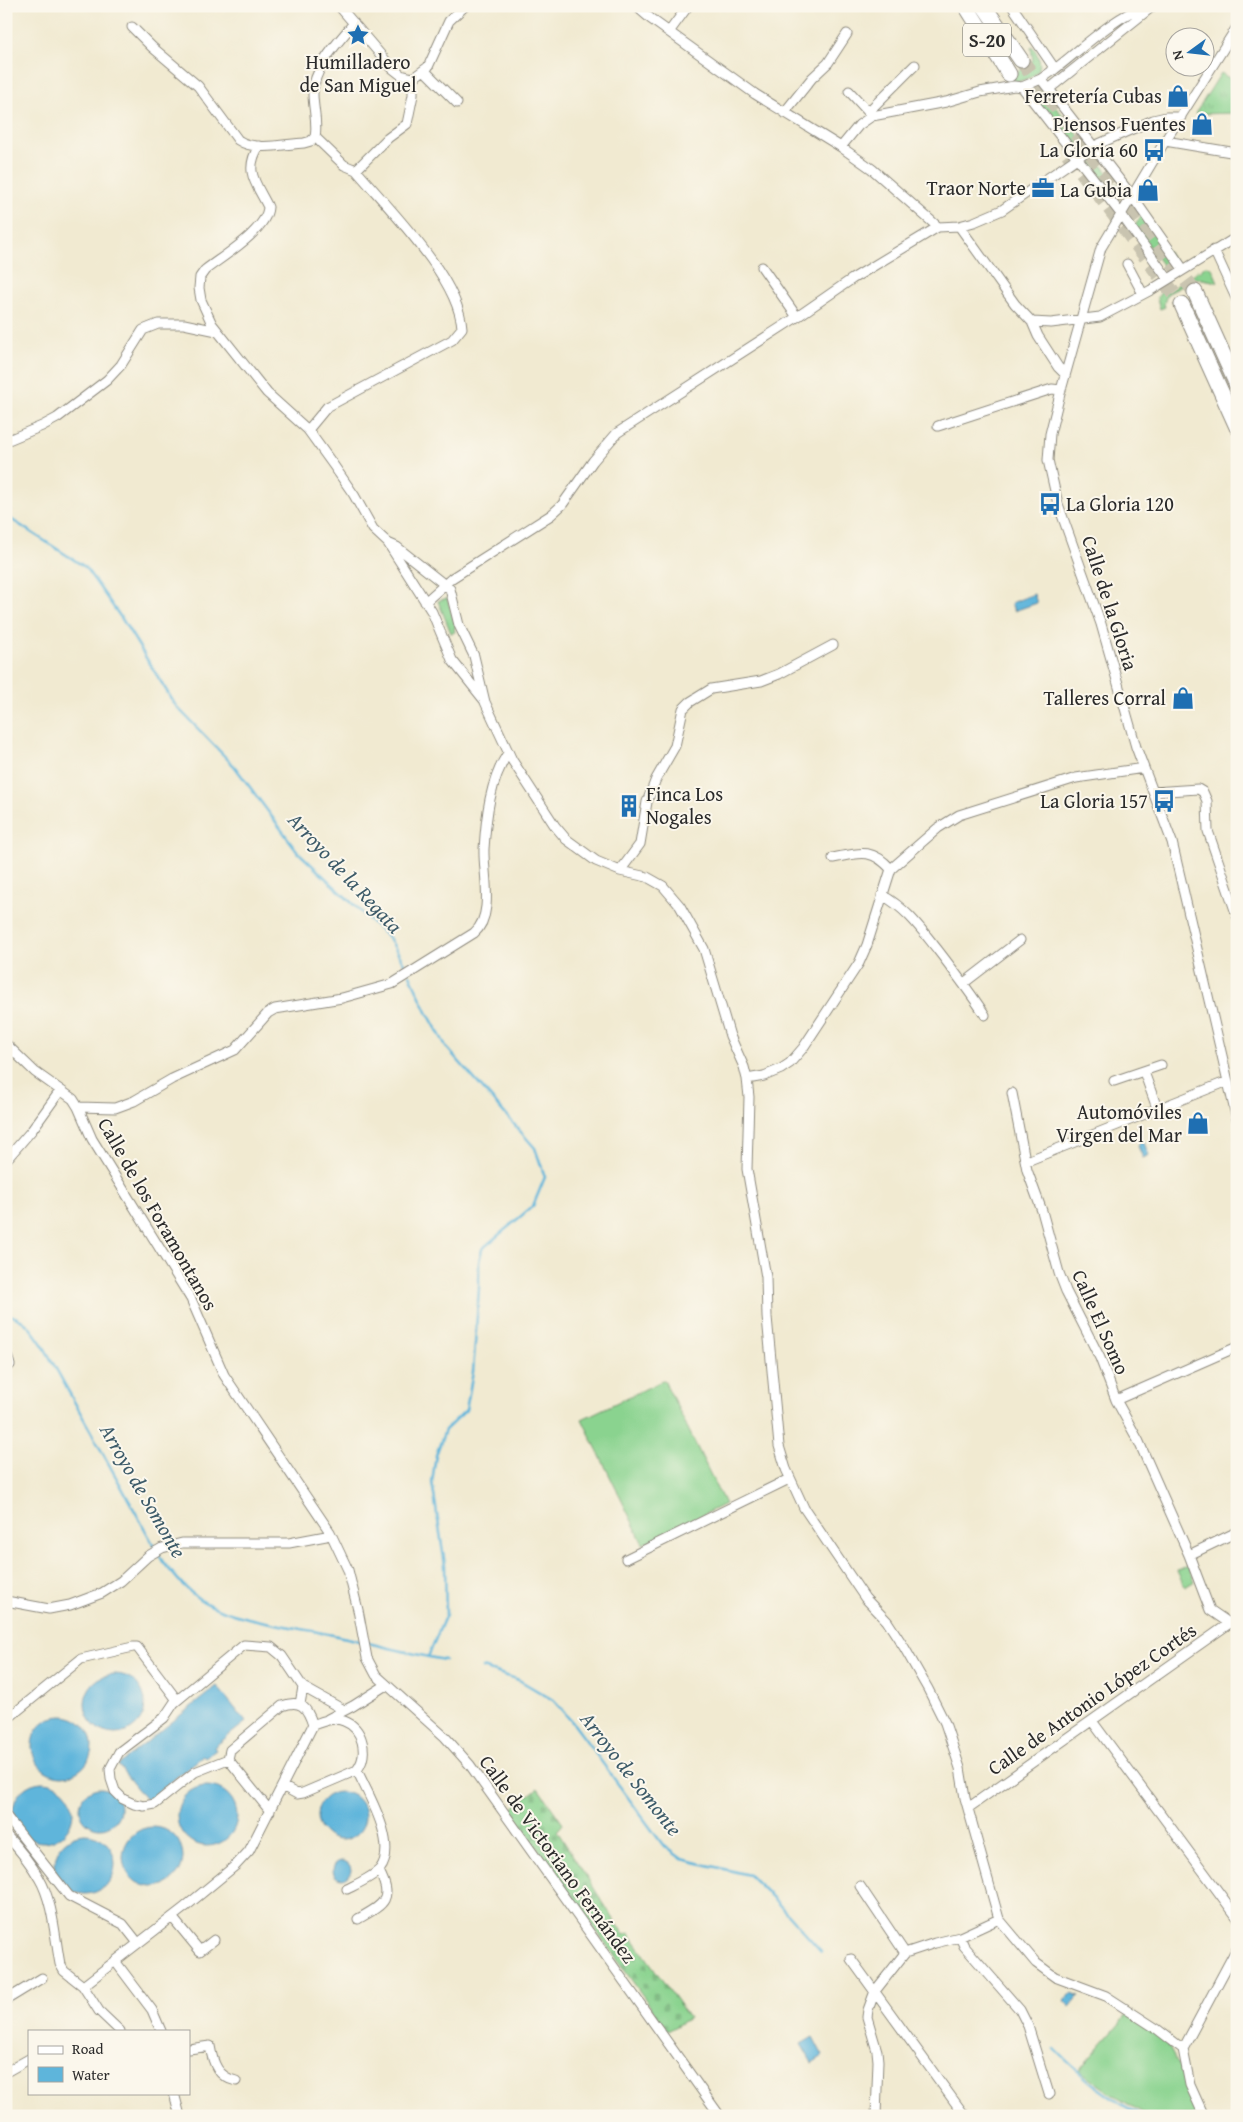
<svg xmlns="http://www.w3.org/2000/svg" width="1243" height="2122" font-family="'Gentium Book Plus',serif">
<defs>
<pattern id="cemetery-stones" width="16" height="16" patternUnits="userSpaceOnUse" patternTransform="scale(1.25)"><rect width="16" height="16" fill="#8ad38f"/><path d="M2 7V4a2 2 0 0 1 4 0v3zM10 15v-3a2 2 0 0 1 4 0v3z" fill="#77b57c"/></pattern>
<pattern id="park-tufts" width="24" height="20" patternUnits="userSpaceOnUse" patternTransform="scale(1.25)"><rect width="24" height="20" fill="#8ad38f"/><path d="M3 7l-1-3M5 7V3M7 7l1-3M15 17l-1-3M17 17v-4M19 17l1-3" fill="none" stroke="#77b57c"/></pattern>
</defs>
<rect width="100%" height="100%" fill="#fbf7ec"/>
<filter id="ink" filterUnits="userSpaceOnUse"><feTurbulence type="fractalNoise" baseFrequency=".02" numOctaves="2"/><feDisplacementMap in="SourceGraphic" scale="10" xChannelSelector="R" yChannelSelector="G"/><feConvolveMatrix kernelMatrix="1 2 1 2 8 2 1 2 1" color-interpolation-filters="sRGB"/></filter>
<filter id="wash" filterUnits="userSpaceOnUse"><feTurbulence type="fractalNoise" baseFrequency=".0096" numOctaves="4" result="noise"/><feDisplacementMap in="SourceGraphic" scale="20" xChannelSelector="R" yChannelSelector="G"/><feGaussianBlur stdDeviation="1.12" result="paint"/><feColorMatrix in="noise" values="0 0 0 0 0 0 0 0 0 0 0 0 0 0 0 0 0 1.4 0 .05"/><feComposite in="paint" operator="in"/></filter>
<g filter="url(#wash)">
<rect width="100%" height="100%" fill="#f1ead1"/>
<path fill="#8ad38f" stroke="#5a7f5d" d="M1033,47C1051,74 1030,79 1008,84L1006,81L1033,60L1031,48Z
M1037,91L1044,92L1079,136L1081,142L1078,146L1072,147L1033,97Z
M1092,157L1096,158L1113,178L1103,186L1087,164V160Z
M1117,183L1122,189V194L1117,198L1107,190Z
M1142,214L1175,263L1172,270L1165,269L1135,226Z
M1206,266L1212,268L1218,282L1197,278L1167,294L1164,304L1165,307L1160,309L1157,298L1164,288L1167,292Z
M447,598L456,627L454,628L455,632L451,633L438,601Z
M664,1380L725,1504L643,1544L582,1419Z
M1129,2013L1166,2041L1181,2069L1197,2113L1196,2115L1148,2116L1113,2095L1079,2070Z"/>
<path fill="url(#cemetery-stones)" stroke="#5a7f5d" d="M538,1788L563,1824L557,1831L624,1935L629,1933L689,2018L668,2031L510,1810Z"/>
<path fill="url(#park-tufts)" stroke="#5a7f5d" d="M1221,73L1237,83V113L1195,114Z
M1188,1566L1195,1581L1185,1587L1177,1571Z"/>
<path fill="#5eb5db" stroke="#447083" d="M1034,594L1037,603L1014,611L1011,603Z
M1140,1142L1144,1143L1149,1155L1143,1158L1138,1146Z
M85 1704a30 30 0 1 1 60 0a30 30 0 1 1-60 0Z
M217,1686L246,1722L214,1747L216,1750L205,1758L203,1756L147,1801L118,1765Z
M32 1746a30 30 0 1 1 60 0a30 30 0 1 1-60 0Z
M13 1812a30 30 0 1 1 60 0a30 30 0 1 1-60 0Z
M177 1816a30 30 0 1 1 60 0a30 30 0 1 1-60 0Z
M80 1808a20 20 0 1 1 40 0a20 20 0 1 1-40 0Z
M317 1816a24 24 0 1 1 48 0a24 24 0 1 1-48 0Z
M123 1857a30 30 0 1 1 60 0a30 30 0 1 1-60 0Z
M55 1864a30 30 0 1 1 60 0a30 30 0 1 1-60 0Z
M333 1870a9 9 0 1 1 18 0a9 9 0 1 1-18 0Z
M1071,1993L1079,1996L1070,2007L1064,2001Z
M813,2037L823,2056L812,2063L801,2044Z"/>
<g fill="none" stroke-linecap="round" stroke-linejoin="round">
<path stroke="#5eb5db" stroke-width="2.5" d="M6,516L85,567L122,619L176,706L235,767L298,852L389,938L408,970
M410,975L427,1012L447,1048L535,1148L545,1177L533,1206L482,1249L479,1262V1288L473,1372L466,1410L445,1430L436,1455L432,1482L445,1565L446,1614L428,1657
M6,1314C27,1319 32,1330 44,1347L163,1562C175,1576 187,1592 204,1602C235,1620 296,1627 333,1635C371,1643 407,1653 445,1660
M483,1668L519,1680L553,1700L573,1723L663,1845L682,1859L749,1875L773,1898L821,1951
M1055,2049C1080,2075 1110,2100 1143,2116"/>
</g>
</g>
<g filter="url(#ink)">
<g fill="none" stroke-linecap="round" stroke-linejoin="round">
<path stroke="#c9c4b0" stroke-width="15" stroke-dasharray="15 8" stroke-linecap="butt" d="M1021,60L1195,292
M1068,153L1182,305"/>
<defs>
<path id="street" d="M339,6L392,68L401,75L413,78L428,67L449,21L465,6
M636,6L651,19L755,94L841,147L872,169L938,227
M132,27L152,47L198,86L238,140C256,152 284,144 304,143L311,141L315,137C318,123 313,108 313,94C313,68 338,42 354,23
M1237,27L1165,141L1101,248L1061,390L1050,434L1048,460L1058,504L1101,624L1136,747L1172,842L1237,1120
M669,32L688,6
M1055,69C1080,50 1116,15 1146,6
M424,70L457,103
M1041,79L1132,196L1183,269
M1022,87L1121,214L1168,279
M1049,89L1153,6
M849,91L872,116
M868,112L915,65
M784,113L812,78L828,63L847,34
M1165,141L1237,153
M259,146C243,172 257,184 268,207C267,230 223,256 205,270L200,277L199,288L201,300L212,324L267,393L308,430L334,466L354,495L373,529L388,543L432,612L452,660L484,700
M841,147L859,125L872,116L946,102L980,92L1014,86L1022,87L1041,79L1055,69L1012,6
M356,170L388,138L407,124L413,95V78
M959,226L1015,304L1032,322L1038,336L1058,367L1065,374
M1214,250L1237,300
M1127,264L1143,294
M762,267L797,317
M1032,322L1051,323L1100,317L1151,290L1237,237
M938,426L1052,389L1061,390
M308,430L327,407L452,340L462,328C459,278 388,208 356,170L344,165L315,137
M6,441L42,426L57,418L107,380L121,365L143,330L158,324H184L217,331
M388,543L397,547L450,589L459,625L474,656L485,702L512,760L555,826L566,839L596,861L620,871L647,877L663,886L680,906L704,949L730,1036L744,1067L747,1079L749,1097L747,1169L766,1277L767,1317L779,1446L786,1469L804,1508L865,1598L887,1621L904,1647L928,1689L945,1723L960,1768L965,1798L999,1919L1036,1963L1055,1977L1106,1996L1157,2029L1183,2049
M425,602L452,578L551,515L562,505L593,461L617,433L797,317L852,279L938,227L959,226L974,222L1002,210L1094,146L1153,120L1166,117H1181
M1153,792L1198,789L1203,792L1207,801L1208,831L1237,916
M833,858C859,853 871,847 891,869
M620,871L640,844L647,802L656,779L675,746L683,709L690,702L711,689L761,681L779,674L833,645
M882,895C906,908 921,929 937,949C954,971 970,992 985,1015
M964,983L1020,940
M6,1044L35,1072L73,1099L78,1107L92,1139L191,1299L224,1375L330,1532L348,1570L358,1610L367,1658L376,1675L445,1737L470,1765L720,2116
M1144,1072L1157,1108
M747,1079L764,1076L781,1069L790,1063L803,1048L859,963L867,945L891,869L938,828L959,815L1076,778L1144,768
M1114,1081L1161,1065
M1012,1093L1027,1170L1042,1211L1059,1273L1066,1291L1100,1358L1116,1400L1139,1442L1189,1555L1210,1610L1229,1623
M78,1107L115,1108L134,1101L172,1079L235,1050L268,1013L275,1009L342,998L392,984L474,933C495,915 483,874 484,849C486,817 490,780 508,753
M6,1160L32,1130L60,1091
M1027,1161L1228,1081
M6,1352L10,1365
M1116,1400L1237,1347
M1189,1555L1237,1532
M626,1559L789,1479
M6,1601L49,1609L70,1605L102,1593L121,1581L148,1556L162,1548L182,1543H289L326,1536L330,1532
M303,1687L344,1710
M328,1719L353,1706L386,1685
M6,1720L81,1659L133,1647H137L177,1700
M1092,1721L1237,1917
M228,1759L270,1811
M282,1786L297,1794L303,1793L357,1770C369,1754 363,1728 344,1721C333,1717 323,1721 313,1725
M968,1808L1237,1618
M6,1816L69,1896L123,1924L138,1943
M6,1835C18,1848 30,1862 39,1878C53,1901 55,1938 60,1964L64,1971L83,1986L99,2011L120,2031
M860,1886L905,1953
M347,1889C357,1884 373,1877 380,1869C399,1844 367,1793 357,1770
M172,1917L200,1951L214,1940
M358,1919C384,1904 394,1900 379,1871
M960,1937L964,1946L1020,2010L1028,2026L1049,2094
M851,1959L965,2116
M115,1961L152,2010L161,2031
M83,1986L185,1907L236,1865L249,1851L313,1725C307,1707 301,1699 282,1706L230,1750L228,1759L195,1772L155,1804L144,1806L134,1804L123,1799L115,1791L111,1779L110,1769L119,1752L164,1718L174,1703L244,1645L271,1647L282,1656L303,1687L300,1704
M6,2000L42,1978
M189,2049L210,2046C213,2064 218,2077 236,2081
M6,2072L29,2059
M174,2093L180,2116
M876,2116L878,2061L877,2051L867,2017L868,2010L875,1991L905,1953L935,1943L960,1937L999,1919
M1204,2116L1190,2085L1183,2049L1237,1948"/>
<path id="highway" d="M966,6L1009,74
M984,6L1021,60
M1195,292L1237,385
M1182,305L1237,427"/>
</defs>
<use href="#street" stroke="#8e8a7e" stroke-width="11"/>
<use href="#highway" stroke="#8e8a7e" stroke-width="17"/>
<use href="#street" stroke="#fff" stroke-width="9"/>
<use href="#highway" stroke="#fff" stroke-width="15"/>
</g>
</g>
<defs>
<symbol id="sight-bare" viewBox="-9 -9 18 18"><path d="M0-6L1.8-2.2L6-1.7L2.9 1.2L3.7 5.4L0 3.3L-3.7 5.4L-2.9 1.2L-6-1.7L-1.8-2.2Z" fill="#1f6fb2" stroke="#fbf7ec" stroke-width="2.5" paint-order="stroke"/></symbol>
<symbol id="shop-bare" viewBox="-9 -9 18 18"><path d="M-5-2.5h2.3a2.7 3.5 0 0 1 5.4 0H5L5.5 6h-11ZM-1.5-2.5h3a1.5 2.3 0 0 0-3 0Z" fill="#1f6fb2" stroke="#fbf7ec" stroke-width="2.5" paint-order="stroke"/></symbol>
<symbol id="bus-bare" viewBox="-9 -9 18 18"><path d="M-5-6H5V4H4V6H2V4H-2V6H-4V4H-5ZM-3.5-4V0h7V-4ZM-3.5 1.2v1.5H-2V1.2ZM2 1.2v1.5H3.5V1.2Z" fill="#1f6fb2" stroke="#fbf7ec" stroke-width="2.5" paint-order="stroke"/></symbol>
<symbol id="office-bare" viewBox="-9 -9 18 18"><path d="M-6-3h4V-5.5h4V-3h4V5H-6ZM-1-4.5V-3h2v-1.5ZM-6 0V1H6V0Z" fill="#1f6fb2" stroke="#fbf7ec" stroke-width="2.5" paint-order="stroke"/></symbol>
<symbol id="building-bare" viewBox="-9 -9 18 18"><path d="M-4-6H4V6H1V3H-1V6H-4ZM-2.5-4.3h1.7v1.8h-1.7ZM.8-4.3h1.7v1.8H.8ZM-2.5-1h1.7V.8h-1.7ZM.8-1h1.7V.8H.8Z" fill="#1f6fb2" stroke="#fbf7ec" stroke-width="2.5" paint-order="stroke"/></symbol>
</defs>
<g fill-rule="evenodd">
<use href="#sight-bare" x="342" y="19" width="32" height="32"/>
<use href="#shop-bare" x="1162" y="80" width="32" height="32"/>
<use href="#shop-bare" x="1186" y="108" width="32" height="32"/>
<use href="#bus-bare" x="1138" y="134" width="32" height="32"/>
<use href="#office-bare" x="1027" y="172" width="32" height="32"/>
<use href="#shop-bare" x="1132" y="174" width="32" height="32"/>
<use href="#bus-bare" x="1034" y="488" width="32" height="32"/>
<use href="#shop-bare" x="1167" y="682" width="32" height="32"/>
<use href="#bus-bare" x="1148" y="785" width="32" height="32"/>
<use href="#building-bare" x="613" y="790" width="32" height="32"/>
<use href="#shop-bare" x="1182" y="1107" width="32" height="32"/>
</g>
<g text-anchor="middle" stroke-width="4" stroke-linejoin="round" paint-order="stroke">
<rect fill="#fbf7ec" stroke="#696865" stroke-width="1" x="963" y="23.5" width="48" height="33" rx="4"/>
<g font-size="19" font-weight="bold" fill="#2b2b2b">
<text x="987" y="47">S-20</text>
</g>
<g font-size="20" fill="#2b2b2b" stroke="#fbf7ec" text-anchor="end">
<text x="358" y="69" text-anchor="middle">Humilladero<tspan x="358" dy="23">de San Miguel</tspan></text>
<text x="1162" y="103">Ferretería Cubas</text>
<text x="1186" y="131">Piensos Fuentes</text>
<text x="1138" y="157">La Gloria 60</text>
<text x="1026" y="195">Traor Norte</text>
<text x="1132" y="197">La Gubia</text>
<text x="1066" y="511" text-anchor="start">La Gloria 120</text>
<text x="1166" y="705">Talleres Corral</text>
<text x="646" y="801" text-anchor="start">Finca Los<tspan x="646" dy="23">Nogales</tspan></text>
<text x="1148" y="808">La Gloria 157</text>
<text x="1182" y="1119">Automóviles<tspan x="1182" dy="23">Virgen del Mar</tspan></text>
</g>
<g font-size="20" fill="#2b2b2b" stroke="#fbf7ec">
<text transform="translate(1110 603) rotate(72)" y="7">Calle de la Gloria</text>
<text transform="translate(158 1214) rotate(60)" y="7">Calle de los Foramontanos</text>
<text transform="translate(1101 1322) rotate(66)" y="7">Calle El Somo</text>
<text transform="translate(1092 1699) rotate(-35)" y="7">Calle de Antonio López Cortés</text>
<text transform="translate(558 1859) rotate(54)" y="7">Calle de Victoriano Fernández</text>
</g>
<g font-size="21" font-style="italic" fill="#3d5b69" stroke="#fbf7ec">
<text transform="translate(345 873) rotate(47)" y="7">Arroyo de la Regata</text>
<text transform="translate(143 1491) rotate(60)" y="7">Arroyo de Somonte</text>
<text transform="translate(631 1774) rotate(52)" y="7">Arroyo de Somonte</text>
</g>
</g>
<rect width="1243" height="2122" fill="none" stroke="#fbf7ec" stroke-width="25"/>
<rect x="28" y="2030" width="162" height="65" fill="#fbf7ec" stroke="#a8a59f"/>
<rect x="38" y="2046" width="25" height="8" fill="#ffffff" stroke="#a8a59f"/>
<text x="72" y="2054" font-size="15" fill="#2b2b2b">Road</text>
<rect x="38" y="2067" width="25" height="15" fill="#5eb5db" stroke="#a8a59f"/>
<text x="72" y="2080" font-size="15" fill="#2b2b2b">Water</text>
<g transform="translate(1190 52) rotate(255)"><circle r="24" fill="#fbf7ec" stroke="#a8a59f"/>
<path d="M0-4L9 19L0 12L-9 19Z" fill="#1f6fb2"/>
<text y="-8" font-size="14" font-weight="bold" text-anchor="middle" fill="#2b2b2b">N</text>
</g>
</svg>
